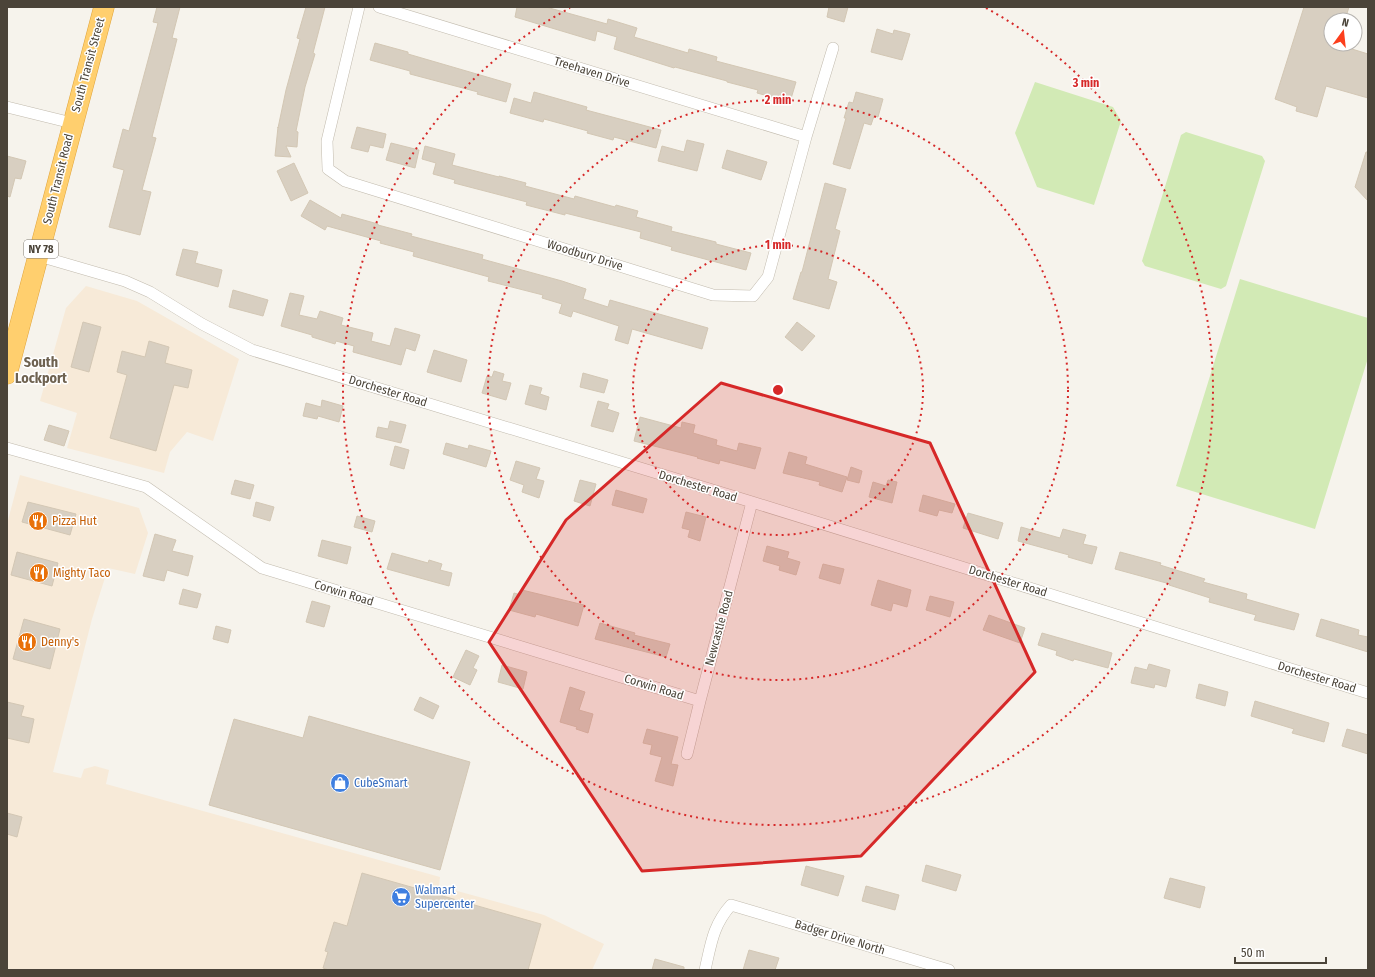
<svg xmlns="http://www.w3.org/2000/svg" width="1375" height="977" font-family="'Fira Sans Condensed',sans-serif">
<rect width="100%" height="100%" fill="#f6f3ec"/>
<path fill="#f7ead8" d="M86,286L137,301L239,359L213,441L187,432L170,452L164,473L67,448L77,413L40,401L66,308Z
M20,475L139,508L148,533L135,574L108,568L92,619L53,772L81,778L84,769L95,766L109,770L106,784L440,877L439,886L544,915L604,944L592,970H7V524Z"/>
<path fill="#d2eab5" d="M1035,82L1113,107L1121,121L1094,205L1037,187L1015,133Z
M1186,132L1262,156L1265,161L1226,286L1221,289L1145,266L1142,261L1181,135Z
M1240,279L1368,318V358L1315,529L1176,486Z"/>
<path fill="#d8cfc1" stroke="#d3c7b4" d="M157,7H180L172,38L177,39L152,137L156,138L142,190L151,192L140,235L109,227L124,170L113,167L123,129L129,131L158,23L153,22Z
M306,7H325L313,53L315,54L305,87L296,131L298,132L297,147L286,146L291,157L275,156L278,127V128L286,90L300,39L297,38Z
M517,7H546L607,24L608,19L637,28L634,37L688,53L689,49L717,57L716,61L796,82L790,102L757,93L758,90L727,82V81L675,67L674,68L614,49L617,37L597,31L595,41L515,17Z
M829,7H848L844,22L827,17Z
M1304,7H1349L1345,20H1331V44H1336L1368,54V98L1326,86L1317,117L1296,111L1297,107L1275,99Z
M877,29L893,34L894,30L910,34L902,60L871,52Z
M375,43L408,52V54L511,84L506,102L477,94L478,92L410,74V71L370,60Z
M534,92L587,107L586,110L661,130L656,148L614,137L613,140L587,133L588,131L544,119L543,122L510,113L514,98L531,103Z
M856,92L883,99L878,117L874,116L871,125L864,123L850,169L833,164L846,118H844L849,102L853,103Z
M357,127L386,134L383,148L370,145L368,152L351,148Z
M687,140L704,144L697,171L658,161L662,146L684,152Z
M391,143L419,150L415,168L386,160Z
M425,146L455,154L452,165L499,177V176L526,183L525,186L574,199L575,196L615,207L616,205L638,211L636,217L672,227L671,231L716,242V244L751,253L746,270L671,250L672,247L640,238L641,232L565,213V215L526,205L527,202L454,183L455,180L433,174L436,163L422,159Z
M727,150L767,162L761,180L722,168Z
M1366,152H1368V201L1355,187Z
M7,156L26,161L21,179L15,178L10,197L7,196Z
M294,163L308,193L291,201L277,171Z
M825,183L846,189L835,229L840,231L828,279L837,282L829,309L793,299L801,272H802Z
M310,200L341,218L342,214L378,224V225L412,234L411,236L483,255L482,259L562,281L586,289L583,299L608,307L610,300L708,328L702,349L632,329L628,344L615,340L619,326L573,311L571,317L559,313L562,304L542,298L543,295L488,281L489,277L413,256L414,252L380,243L381,241L327,226L325,230L301,216Z
M183,249L198,252L195,263L222,270L218,287L176,275Z
M233,290L268,300L263,316L229,307Z
M290,293L304,296L299,315L317,319L320,311L343,318L341,325L373,333L371,341L390,346L395,328L420,335L415,351L406,348L401,365L353,352L354,346L336,341L335,344L312,337V335L281,326Z
M83,322L101,327L89,372L71,367Z
M797,322L815,336L802,351L785,337Z
M149,341L169,347L165,363L192,370L188,388L174,385L156,451L110,438L127,375L117,372L122,351L145,357Z
M434,350L467,360L461,382L427,372Z
M494,371L504,374L502,381L511,383L506,400L482,393L487,376L492,377Z
M583,373L608,380L604,393L580,387Z
M530,385L542,388L540,394L549,397L546,410L525,404Z
M322,400L343,406L339,422L318,416L317,419L303,416L306,403L321,407Z
M598,401L609,404L607,409L619,413L613,432L591,426Z
M640,417L681,428L682,422L695,425L693,433L717,440L716,445L737,451L739,443L761,448L755,469L720,460L719,464L697,458L698,457L634,441Z
M390,421L406,425L401,443L376,437L378,427L388,429Z
M49,425L69,431L64,446L44,440Z
M446,443L468,449L469,445L491,451L486,467L443,454Z
M395,446L409,450L404,469L390,465Z
M789,452L807,457L805,464L847,477L842,492L819,485L820,482L783,473Z
M516,461L540,468L536,479L544,481L539,498L522,492L524,485L510,480Z
M851,467L862,471L859,483L847,480Z
M235,480L254,485L250,499L231,494Z
M580,480L596,484L590,506L574,501Z
M888,480L897,482L892,503L869,497L873,482L886,486Z
M616,490L647,499L643,513L612,505Z
M923,495L955,504L952,513L939,510L937,516L919,511Z
M28,502L76,514L70,535L22,522Z
M256,502L274,507L270,521L253,516Z
M686,512L706,517L700,541L688,537L690,530L682,528Z
M968,513L1003,523L998,539L963,528Z
M357,516L375,521L372,532L354,527Z
M1021,527L1060,538L1063,529L1086,535L1083,544L1097,547L1092,564L1068,557L1069,555L1018,541Z
M155,534L176,540L172,551L193,556L188,576L167,570L164,581L143,576Z
M322,540L351,547L347,564L318,556Z
M767,546L789,552L787,558L800,562L796,575L779,570L780,566L763,561Z
M17,552L58,563L52,586L11,575Z
M1120,552L1161,563L1160,565L1205,579L1203,582L1247,594L1246,599L1299,614L1294,630L1254,620L1256,615L1209,602L1210,598L1169,585L1170,584L1115,569Z
M392,553L428,563L429,560L442,564L440,570L452,573L449,586L387,569Z
M823,564L844,569L840,584L819,578Z
M878,580L911,590L907,607L893,603L891,611L871,605Z
M183,589L201,594L197,608L179,604Z
M522,590L584,605L578,626L536,614L535,617L509,610L514,593L521,595Z
M930,596L954,602L950,617L926,610Z
M312,601L330,606L324,627L306,622Z
M989,615L1025,628L1020,643L983,630Z
M24,619L60,629L50,669L13,659Z
M1321,619L1359,630L1358,635L1368,637V652L1316,636Z
M600,623L635,633L634,635L670,644L666,657L595,639Z
M216,626L231,630L228,643L213,639Z
M1042,633L1112,653L1108,668L1074,659L1073,661L1056,655L1057,651L1038,645Z
M466,650L479,656L473,668L477,670L470,685L453,677Z
M1149,664L1170,670L1166,687L1155,684L1154,688L1131,683L1135,667L1147,670Z
M502,665L527,672L523,689L498,682Z
M1199,684L1228,692L1225,706L1196,698Z
M570,687L585,692L579,710L593,714L588,733L576,729L577,727L560,722Z
M420,697L439,706L433,719L414,710Z
M1255,701L1329,723L1324,742L1292,733L1294,729L1251,716Z
M7,702L24,706L21,716L34,719L29,743L7,738Z
M309,716L470,762L440,870L209,805L234,719L303,738Z
M647,729L678,737L671,764L678,765L673,786L655,781L662,757L650,754L652,745L643,743Z
M1347,729L1368,735V754L1342,746Z
M7,813L22,817L17,837L7,834Z
M926,865L961,875L956,891L922,881Z
M806,866L844,876L838,896L801,885Z
M362,873L541,924L528,970H329L323,968L328,952L325,951L334,922L347,926Z
M1170,878L1205,887L1200,908L1164,898Z
M866,886L899,895L895,910L862,901Z
M749,950L779,958L775,970H743Z
M655,959L684,967V970H652Z"/>
<g fill="none" stroke-linecap="round" stroke-linejoin="round">
<defs>
<path id="street" d="M359,7L327,141L328,169L345,181L713,295L753,296L768,277L806,137L833,48
M379,7L806,137
M7,107L72,123
M39,256L125,281L150,292L202,324L252,350L752,502L1368,693
M7,448L146,487L262,568L700,701
M687,754L700,701L752,502
M705,970C711,944 713,925 731,905L949,970"/>
<path id="highway" d="M7,374L104,7"/>
</defs>
<use href="#street" stroke="#c2bbae" stroke-width="12"/>
<use href="#highway" stroke="#e0a43c" stroke-width="21"/>
<use href="#street" stroke="#fff" stroke-width="11"/>
<use href="#highway" stroke="#ffcf6e" stroke-width="20"/>
</g>
<path fill="#d62828" fill-opacity="0.2" stroke="#d62828" stroke-width="3" stroke-linejoin="round" d="M721,383L930,443L1035,672L861,856L642,871L489,642L566,520Z"/>
<g fill="none" stroke="#d62828" stroke-width="2" stroke-dasharray="2 4">
<circle cx="778" cy="390" r="145"/>
<circle cx="778" cy="390" r="290"/>
<path d="M986 8A435 435 0 1 1 570 8"/>
</g>
<defs>
<symbol id="restaurant-disc" viewBox="-11 -11 22 22"><circle r="9.5" fill="#e8710a" stroke="#fff"/><path d="M-5-6h1v4h1v-4h1v4h1v-4h1v5L-1.5 .5V6h-2V.5L-5-1ZM5-6V6H3V1.5H1.5Q1.5-4 5-6Z" fill="#fff"/></symbol>
<symbol id="shop-disc" viewBox="-11 -11 22 22"><circle r="9.5" fill="#3f7fe0" stroke="#fff"/><path d="M-5-2.5h2.3a2.7 3.5 0 0 1 5.4 0H5L5.5 6h-11ZM-1.5-2.5h3a1.5 2.3 0 0 0-3 0Z" fill="#fff"/></symbol>
<symbol id="supermarket-disc" viewBox="-11 -11 22 22"><circle r="9.5" fill="#3f7fe0" stroke="#fff"/><path d="M-6-5.5h2.5l.6 2H6L4.5 2H-2.5L-4.4-4H-6ZM-1.5 3.2a1.3 1.3 0 1 0 .1 0ZM3 3.2a1.3 1.3 0 1 0 .1 0Z" fill="#fff"/></symbol>
</defs>
<g fill-rule="evenodd">
<use href="#restaurant-disc" x="27" y="510" width="22" height="22"/>
<use href="#restaurant-disc" x="28" y="562" width="22" height="22"/>
<use href="#restaurant-disc" x="16" y="631" width="22" height="22"/>
<use href="#shop-disc" x="329" y="772" width="22" height="22"/>
<use href="#supermarket-disc" x="390" y="886" width="22" height="22"/>
</g>
<g text-anchor="middle" stroke-width="3" stroke-linejoin="round" paint-order="stroke">
<rect fill="#fff" stroke="#817c74" stroke-width="1" x="24" y="240" width="34" height="18" rx="3"/>
<g font-size="11" font-weight="bold" fill="#4b4439">
<text x="41" y="253">NY 78</text>
</g>
<g font-size="12" fill="#4b4439" stroke="#fff">
<text transform="translate(88 65) rotate(-75)" y="4">South Transit Street</text>
<text transform="translate(592 72) rotate(17)" y="4">Treehaven Drive</text>
<text transform="translate(58 179) rotate(-76)" y="4">South Transit Road</text>
<text transform="translate(585 255) rotate(17)" y="4">Woodbury Drive</text>
<text transform="translate(388 391) rotate(17)" y="4">Dorchester Road</text>
<text transform="translate(698 486) rotate(17)" y="4">Dorchester Road</text>
<text transform="translate(1008 581) rotate(17)" y="4">Dorchester Road</text>
<text transform="translate(344 593) rotate(17)" y="4">Corwin Road</text>
<text transform="translate(719 628) rotate(-75)" y="4">Newcastle Road</text>
<text transform="translate(1317 677) rotate(17)" y="4">Dorchester Road</text>
<text transform="translate(654 687) rotate(17)" y="4">Corwin Road</text>
<text transform="translate(840 937) rotate(17)" y="4">Badger Drive North</text>
</g>
<g font-size="12" fill="#c56008" stroke="#fff" text-anchor="start">
<text x="52" y="525">Pizza Hut</text>
<text x="53" y="577">Mighty Taco</text>
<text x="41" y="646">Denny's</text>
</g>
<g font-size="12" fill="#366cbe" stroke="#fff" text-anchor="start">
<text x="354" y="787">CubeSmart</text>
<text x="415" y="894">Walmart<tspan x="415" dy="14">Supercenter</tspan></text>
</g>
<g font-size="14" font-weight="bold" fill="#6e6250" stroke="#fff">
<text x="41" y="367">South<tspan x="41" dy="16">Lockport</tspan></text>
</g>
</g>
<circle cx="778" cy="390" r="6" fill="#d62828" stroke="#fff" stroke-width="2"/>
<g font-size="12" text-anchor="middle" font-weight="bold" fill="#d62828" stroke="#fff" stroke-width="3" stroke-linejoin="round" paint-order="stroke">
<text x="1086" y="87">3 min</text>
<text x="778" y="104">2 min</text>
<text x="778" y="249">1 min</text>
</g>
<rect width="1375" height="977" fill="none" stroke="#4b4439" stroke-width="16"/>
<g transform="translate(1343 32) rotate(15)"><circle r="19" fill="#ffffff" stroke="#b7b4b0"/>
<path d="M0-3L7 15L0 10L-7 15Z" fill="#fc3f1d"/>
<text y="-6" font-size="11" font-weight="bold" text-anchor="middle" fill="#4b4439">N</text>
</g>
<path d="M1235 957v6h91v-6" fill="none" stroke="#4b4439" stroke-width="2"/>
<text x="1241" y="957" font-size="12" fill="#4b4439" stroke="#ffffff" stroke-width="3" paint-order="stroke">50 m</text>
</svg>
